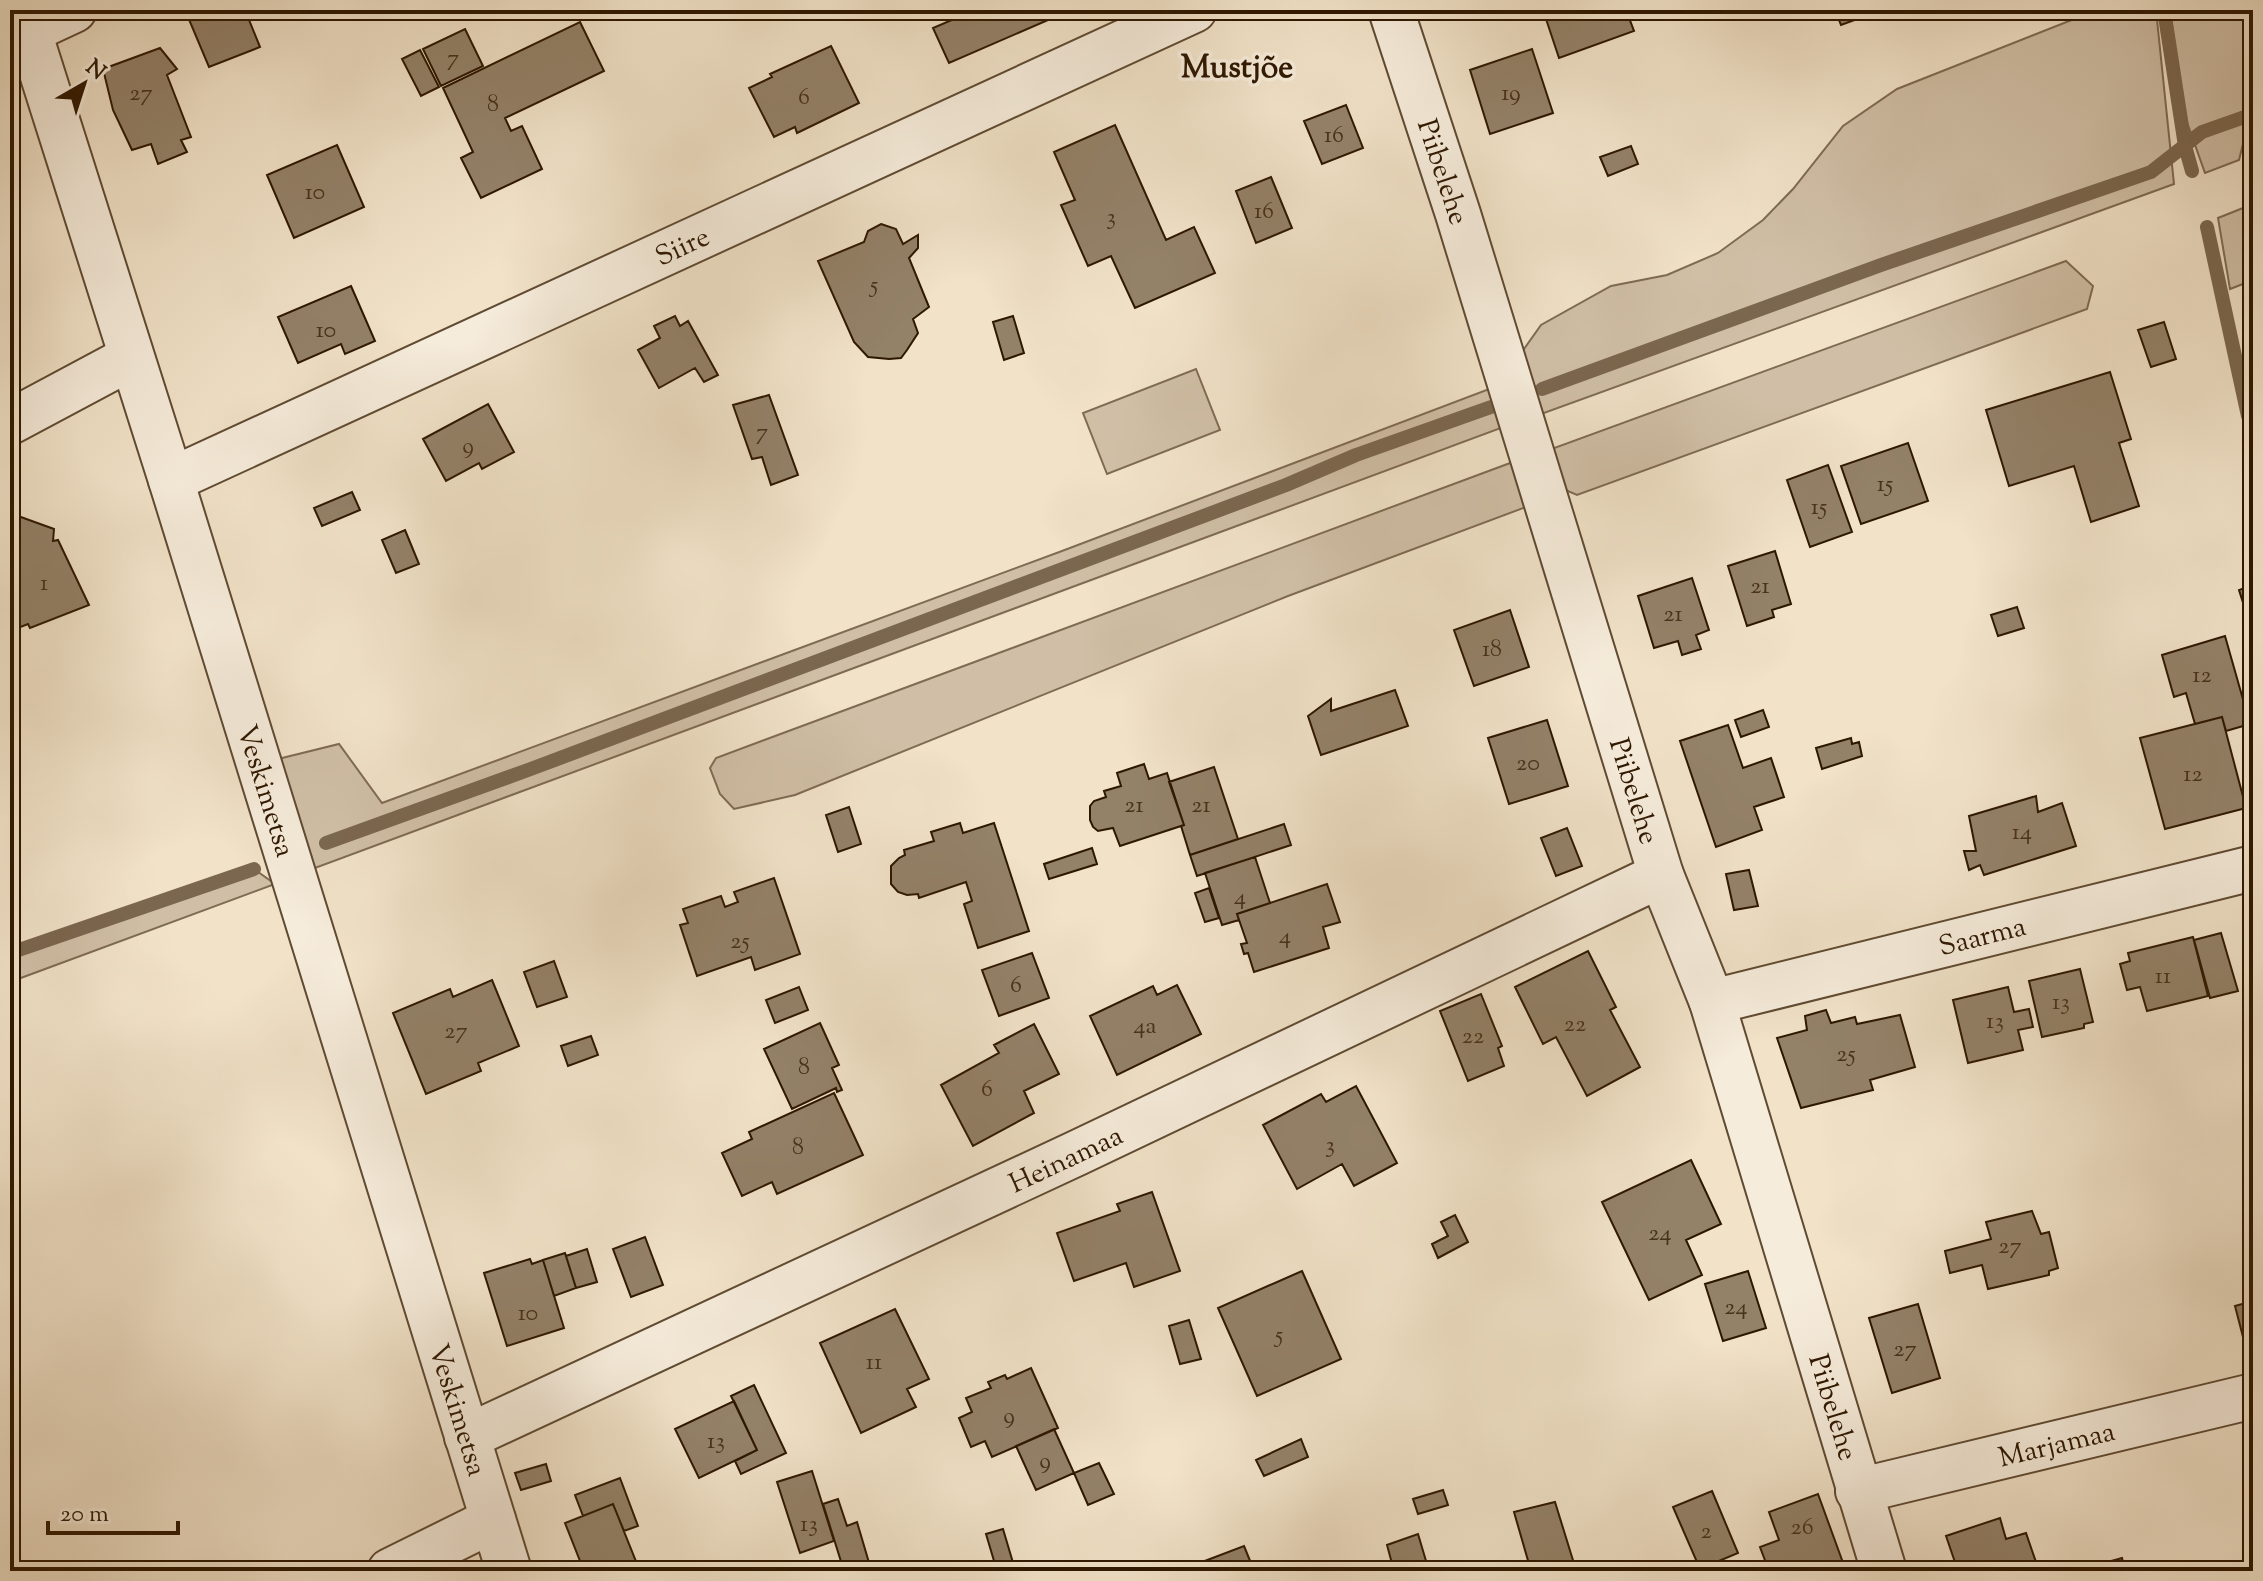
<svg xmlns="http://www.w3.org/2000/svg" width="2263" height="1581" font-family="'Sorts Mill Goudy',serif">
<rect width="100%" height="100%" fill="#f1e2c8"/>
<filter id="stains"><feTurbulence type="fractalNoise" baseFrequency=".0025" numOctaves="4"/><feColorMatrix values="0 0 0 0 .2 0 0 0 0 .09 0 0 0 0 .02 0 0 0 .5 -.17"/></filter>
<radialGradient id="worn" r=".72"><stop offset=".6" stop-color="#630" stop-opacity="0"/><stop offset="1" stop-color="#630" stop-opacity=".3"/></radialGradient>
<path fill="#d0bfa6" stroke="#7f6b53" stroke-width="2" d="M2097,10H2156L2174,184L1533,417L1517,359L1541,325L1611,286L1667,275L1718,253L1763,220L1793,189L1843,126L1897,89Z
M2170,10H2253V133L2245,136L2239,160L2205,173L2183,111Z
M2253,204V280L2230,289L2218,218Z
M2066,261L2093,286L2087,309L1577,495L1563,489L1546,451Z
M1196,369L1220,430L1107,474L1083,413Z
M1497,386L1509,425L307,871L274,760L339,744L382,803L1062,551Z
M1521,459L1526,507L1288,596L795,795L734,809L720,794L710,768L716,758Z
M254,869L275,884L10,982V953Z"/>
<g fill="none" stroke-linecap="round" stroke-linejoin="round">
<path stroke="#7b674f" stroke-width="14" d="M2164,10L2185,146L2192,171
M2207,227L2248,416L2253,423
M1542,389L1881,265L2151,172L2202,132L2253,114
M326,843L528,770L1286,485L1356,455L1491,407
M10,953L254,869"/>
</g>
<path fill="#938168" stroke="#2e1700" stroke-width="2" d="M185,10H245L260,47L209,67Z
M975,10H1071L949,63L933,28Z
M1563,10H1626L1634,31L1559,58L1545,16Z
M1835,10H1893L1884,17L1871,14L1841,25Z
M580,22L604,71L505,118L511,131L522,126L542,169L481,198L461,158L473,152L443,88Z
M465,29L483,66L441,86L423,49Z
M831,46L859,103L797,133L795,127L774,137L749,88L772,77L770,74Z
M160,48L177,69L167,75L191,137L181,140L187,152L158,164L151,144L132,150L113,110L103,69Z
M1532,49L1553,113L1490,134L1470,70Z
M420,50L439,87L421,96L402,59Z
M1346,105L1363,148L1322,164L1304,121Z
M1115,125L1166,240L1194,227L1215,273L1135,308L1111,256L1088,266L1061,205L1075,200L1054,152Z
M337,145L364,207L294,238L267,175Z
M1631,146L1638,164L1608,176L1600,157Z
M1271,177L1292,228L1256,243L1236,191Z
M881,224L896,229L903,244L918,235V248L909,258L929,307L913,319L918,333L907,350L901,358L889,359L868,357L854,342L818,261L864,242L868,231Z
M351,286L375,341L345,354L341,344L298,363L278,317Z
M675,316L680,326L688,321L718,375L704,382L695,368L659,388L638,350L660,338L654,326Z
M1013,316L1024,353L1004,360L993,322Z
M2164,322L2176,359L2151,367L2138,330Z
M2110,372L2131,439L2119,443L2139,506L2091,522L2074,466L2009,486L1986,410Z
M769,395L798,475L771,485L762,457L752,459L733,405Z
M488,404L514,452L482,469L479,463L446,481L423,439Z
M1908,443L1928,501L1861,524L1841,466Z
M1828,465L1852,532L1810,547L1787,480Z
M352,492L360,510L322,526L314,508Z
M18,516L54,529L53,541L58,540L89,605L30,628L28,624L10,631V528Z
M405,530L419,564L396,573L382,540Z
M1775,551L1791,604L1772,610L1774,617L1747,626L1728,566Z
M1692,578L1709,630L1696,635L1701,649L1682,655L1678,641L1654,648L1638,596Z
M2253,585V634L2239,590Z
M2017,607L2024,628L1998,636L1991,615Z
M1510,610L1529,667L1474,686L1454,630Z
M2225,636L2250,724L2226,731L2222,717L2195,724L2186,693L2174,697L2162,655Z
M1395,690L1408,726L1321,755L1308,716L1331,699V711Z
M1763,710L1769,727L1741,737L1735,720Z
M2222,717L2246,808L2165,829L2140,738Z
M1547,720L1568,786L1509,804L1488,738Z
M1728,725L1743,768L1771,758L1784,797L1754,807L1762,830L1716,847L1680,741Z
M1851,738L1852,744L1859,742L1862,756L1822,769L1816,748Z
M1144,764L1149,779L1167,773L1184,825L1120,846L1113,828L1098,831L1093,827L1090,820V806L1094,801L1106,797L1104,791L1121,786L1117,773Z
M1214,767L1238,839L1190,855L1181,826L1184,825L1169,782Z
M2036,796L2038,812L2062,803L2076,846L1984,875L1980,865L1969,870L1964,851H1976L1969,816Z
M849,807L861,844L838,852L826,815Z
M960,823L963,833L994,823L1029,931L978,948L964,904L972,901L966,882L919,898L918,894L907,895L898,892L891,884V866L899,858L905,855L904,850L934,841L931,832Z
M1284,824L1291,845L1197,876L1190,855Z
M1567,828L1582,866L1556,876L1541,838Z
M1092,848L1097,864L1049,879L1044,864Z
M1255,857L1270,903L1237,914L1239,920L1222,925L1205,873Z
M1749,870L1758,906L1734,910L1726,874Z
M774,878L800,954L755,970L751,957L697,976L680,925L688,923L683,909L721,896L725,907L738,902L734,892Z
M1327,884L1340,922L1323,927L1329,948L1254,972L1248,953L1244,954L1241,944L1247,943L1237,914Z
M1209,888L1219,918L1205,922L1195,893Z
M2221,933L2238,991L2210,998L2194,940Z
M2193,937L2208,996L2147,1011L2140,987L2127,990L2120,964L2130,961L2128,953Z
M1588,951L1616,1007L1610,1010L1640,1067L1587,1096L1556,1037L1543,1044L1515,987Z
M1032,953L1049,998L999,1016L982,970Z
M554,961L567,997L537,1007L524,972Z
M2080,969L2093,1022L2084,1024V1028L2042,1037L2029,981Z
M492,980L519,1046L478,1063L481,1071L426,1094L393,1013L450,989L453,997Z
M1177,985L1201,1034L1117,1075L1090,1016L1153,986L1157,995Z
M799,987L808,1010L775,1023L766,1000Z
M2008,987L2014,1012L2029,1009L2033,1027L2018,1030L2023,1050L1968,1063L1953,1000Z
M1481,994L1502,1046L1498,1048L1504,1066L1468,1081L1440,1011Z
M1826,1010L1831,1023L1855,1017L1857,1024L1900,1015L1915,1067L1870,1080L1873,1090L1801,1108L1777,1038L1807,1030L1805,1016Z
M820,1023L839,1065L832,1068L842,1090L837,1092L836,1088L792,1109L764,1049Z
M1034,1024L1059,1074L1024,1091L1034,1113L973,1146L941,1085L999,1053L994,1045Z
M591,1036L598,1055L568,1066L561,1046Z
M1356,1086L1397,1163L1354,1186L1342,1164L1297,1189L1263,1125L1321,1094L1326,1102Z
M834,1093L863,1155L777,1194L772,1182L742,1196L722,1153L752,1139L749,1132Z
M1691,1160L1721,1224L1686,1240L1702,1275L1649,1300L1602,1202Z
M1152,1192L1180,1271L1134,1287L1126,1263L1074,1281L1057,1233L1120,1211L1117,1204Z
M2032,1211L2041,1234L2049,1232L2058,1268L2049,1271V1275L1988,1289L1982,1265L1950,1273L1945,1251L1991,1239L1986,1222Z
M1455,1215L1468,1242L1438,1258L1432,1244L1448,1236L1441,1222Z
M645,1237L663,1285L631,1297L613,1249Z
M587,1249L597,1282L576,1288L566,1256Z
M565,1253L576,1288L554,1296L543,1260Z
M530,1259L532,1264L543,1260L564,1328L507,1346L484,1273Z
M1302,1271L1341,1359L1257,1396L1218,1308Z
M1748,1271L1766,1328L1723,1341L1705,1284Z
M2253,1301V1334L2243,1337L2235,1306Z
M1918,1304L1940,1378L1892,1393L1869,1318Z
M895,1309L929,1379L907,1389L916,1407L861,1433L820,1343Z
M1189,1320L1201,1359L1180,1364L1169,1326Z
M1031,1368L1058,1428L992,1457L985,1441L971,1447L959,1418L972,1412L966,1398L991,1388L988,1382L1005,1375L1007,1379Z
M754,1385L786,1453L741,1474L735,1461L757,1450L731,1396Z
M734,1401L757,1450L699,1478L675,1429Z
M1054,1429L1074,1473L1036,1490L1016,1446Z
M1301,1439L1308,1457L1264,1476L1256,1460Z
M1099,1463L1114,1494L1088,1505L1074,1473Z
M546,1464L551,1481L521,1490L515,1473Z
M812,1471L834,1541L800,1553L777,1482Z
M620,1478L638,1526L624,1531L613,1504L583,1516L575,1495Z
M1443,1490L1448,1505L1418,1514L1413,1499Z
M1712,1491L1738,1553L1700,1569L1673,1507Z
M1818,1494L1846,1571H1792L1791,1568L1769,1571L1760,1547L1779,1540L1769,1512Z
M838,1499L847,1526L857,1522L870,1566L844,1571L823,1504Z
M1555,1502L1576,1570L1531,1571L1514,1512Z
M613,1504L637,1564L618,1571H584L565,1523Z
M2000,1518L2006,1539L2026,1533L2037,1565L2021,1571H1958L1946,1536Z
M1003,1529L1014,1566L997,1571L986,1534Z
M1418,1534L1429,1571H1394L1387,1545Z
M1244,1546L1253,1568L1246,1571L1181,1570Z
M2122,1558L2125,1571H2075Z"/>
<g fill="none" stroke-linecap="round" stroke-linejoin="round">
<defs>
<g id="minor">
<path id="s1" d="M22,10L171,480L509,1571"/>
<path id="s2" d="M1391,10L1458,214L1661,875L1712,1002L1884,1571"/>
<path d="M29,31L74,10"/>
<path d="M10,422L130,358"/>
<path id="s3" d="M171,480L1194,10"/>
<path id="s4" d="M1712,1002L2253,868"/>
<path id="s5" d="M467,1437L1077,1153L1661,875"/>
<path id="s6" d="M1858,1491L2253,1396"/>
<path d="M390,1571L493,1520"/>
</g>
</defs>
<use href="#minor" stroke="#5f4a32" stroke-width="48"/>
<use href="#minor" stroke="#f6ecdb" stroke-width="44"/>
</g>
<g text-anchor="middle" stroke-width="7" stroke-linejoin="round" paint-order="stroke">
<g font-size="24" fill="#47321a">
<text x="453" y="65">7</text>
<text x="141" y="100">27</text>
<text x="1511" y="100">19</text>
<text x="804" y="104">6</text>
<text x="493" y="111">8</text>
<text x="1334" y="142">16</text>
<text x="315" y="199">10</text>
<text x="1264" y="218">16</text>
<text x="1111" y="224">3</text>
<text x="874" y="292">5</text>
<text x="326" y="337">10</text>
<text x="762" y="439">7</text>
<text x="468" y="453">9</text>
<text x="1885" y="491">15</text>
<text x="1819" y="514">15</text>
<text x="44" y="590">1</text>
<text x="1760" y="593">21</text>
<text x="1673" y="621">21</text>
<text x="1492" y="656">18</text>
<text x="2202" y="682">12</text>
<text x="1528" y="770">20</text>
<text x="2193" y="781">12</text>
<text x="1134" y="812">21</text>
<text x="1201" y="812">21</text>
<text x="2022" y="839">14</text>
<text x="1240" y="904">4</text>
<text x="1285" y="943">4</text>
<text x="740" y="948">25</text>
<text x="2163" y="983">11</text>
<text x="1016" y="992">6</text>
<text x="2061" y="1009">13</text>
<text x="1995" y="1028">13</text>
<text x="1575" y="1031">22</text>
<text x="1145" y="1033">4a</text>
<text x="456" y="1038">27</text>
<text x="1473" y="1043">22</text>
<text x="1846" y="1061">25</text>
<text x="804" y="1074">8</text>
<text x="987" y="1096">6</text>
<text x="1330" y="1152">3</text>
<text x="798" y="1154">8</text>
<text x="1660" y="1240">24</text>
<text x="2010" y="1253">27</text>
<text x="1736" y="1314">24</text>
<text x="528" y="1320">10</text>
<text x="1279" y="1342">5</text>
<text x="1905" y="1356">27</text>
<text x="874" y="1369">11</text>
<text x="1009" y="1423">9</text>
<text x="716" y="1448">13</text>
<text x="1045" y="1468">9</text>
<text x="809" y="1531">13</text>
<text x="1802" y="1534">26</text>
<text x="1706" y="1538">2</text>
</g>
<g font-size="28" fill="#2e1700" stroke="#f6ecdb">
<text dy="10" stroke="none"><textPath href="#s2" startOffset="170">Piibelehe</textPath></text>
<text dy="10" stroke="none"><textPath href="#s3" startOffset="562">Siire</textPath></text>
<text dy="10" stroke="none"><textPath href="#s1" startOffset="818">Veskimetsa</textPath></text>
<text dy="10" stroke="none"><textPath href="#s2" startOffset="818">Piibelehe</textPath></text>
<text dy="10" stroke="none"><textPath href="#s4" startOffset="278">Saarma</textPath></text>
<text dy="10" stroke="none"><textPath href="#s5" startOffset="660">Heinamaa</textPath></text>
<text dy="10" stroke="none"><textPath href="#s2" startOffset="1466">Piibelehe</textPath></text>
<text dy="10" stroke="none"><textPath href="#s1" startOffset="1466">Veskimetsa</textPath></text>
<text dy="10" stroke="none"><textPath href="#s6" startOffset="204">Marjamaa</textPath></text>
</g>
<g font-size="32" font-weight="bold" fill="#2e1700" stroke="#f6ecdb">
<text x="1237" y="77">Mustjõe</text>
</g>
</g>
<rect width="2263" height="1581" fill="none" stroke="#f1e2c8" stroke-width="40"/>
<rect x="12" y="12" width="2239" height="1557" fill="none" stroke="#2e1700" stroke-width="4"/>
<rect x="20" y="20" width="2223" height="1541" fill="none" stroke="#2e1700" stroke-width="2"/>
<g transform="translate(84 84) rotate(39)" stroke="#f6ecdb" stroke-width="6" paint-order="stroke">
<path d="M0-6L14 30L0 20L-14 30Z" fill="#2e1700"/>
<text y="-12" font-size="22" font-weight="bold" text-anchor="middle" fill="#2e1700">N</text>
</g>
<path d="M48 1521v12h130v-12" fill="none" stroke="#2e1700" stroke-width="4"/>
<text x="60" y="1521" font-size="24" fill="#2e1700" stroke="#f6ecdb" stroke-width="6" paint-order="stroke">20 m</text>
<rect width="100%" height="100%" filter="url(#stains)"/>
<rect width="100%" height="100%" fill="url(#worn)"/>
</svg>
